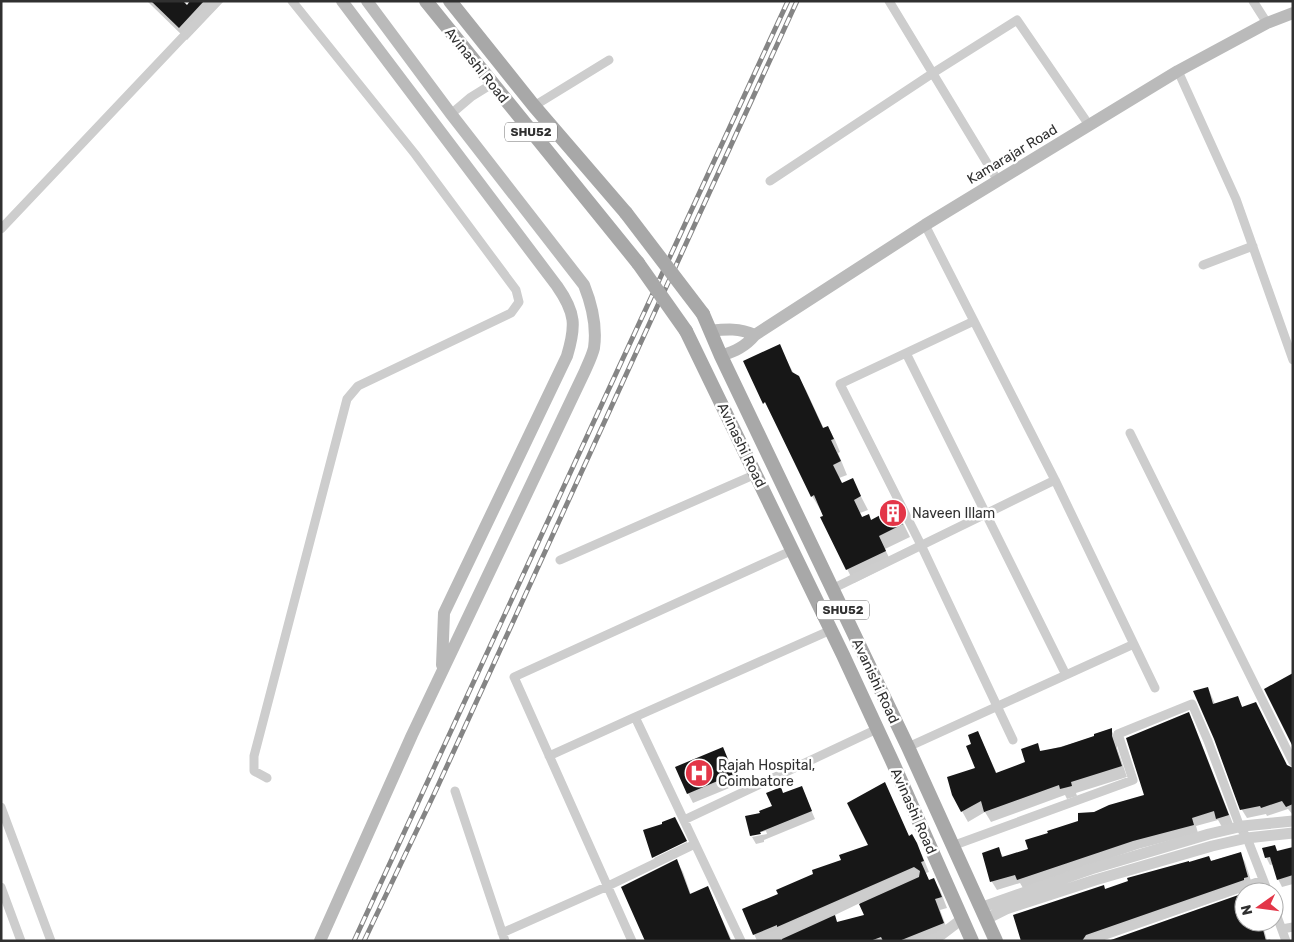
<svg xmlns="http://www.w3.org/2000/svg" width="1294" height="942" font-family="Rubik,sans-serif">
<rect width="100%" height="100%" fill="#fff"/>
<path fill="#0003" fill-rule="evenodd" d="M147,1H181L187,7L192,1H224L187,40Z
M779,346L794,374L798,377L806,390L824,429L828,427L835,440L840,452L838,453L847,475L839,478L842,484L852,479L868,510L860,513L863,518L871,522L902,521L910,537L885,549L892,564L854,583L822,518L825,516L821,508L820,509L812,496L745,362Z
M1208,688L1215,704L1237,697L1243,708L1288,767L1293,769V815L1288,809L1267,816L1266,814L1247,818L1242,810L1215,738Z
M1188,714L1193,722L1233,824L1222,827L1218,820L1196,826L1198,833L1138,849L1023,888L1020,883L997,890L992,882L983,854L998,849L1004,858L1029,850L1050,834L1079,822L1094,813L1146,796Z
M1111,730L1117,740V748L1127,777L1076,793L1077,796L1067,799L1065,795L991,822L985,812L968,822L953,795L977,769L973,745L978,733L997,774L1027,763L1037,745L1041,752L1096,737Z
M722,748L739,784L693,803L688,793Z
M801,787L815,819L764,840V842L756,844L752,837L767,834L766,831L752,834V837L751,835L761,814L773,807L784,794Z
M890,795L909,837L911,836L922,855L929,872L926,873L929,882L934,880L940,890L947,908L940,910L949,934L931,941H757L744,910L779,895L870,845ZM860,903L865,915L838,923L833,916Z
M687,842L689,848L657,863L654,858Z
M1275,846L1278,852L1293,849V884L1282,887L1278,879L1274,864L1270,865L1266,857Z
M1240,853L1245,862L1253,887L1099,941H1023L1105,890Z
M677,861L683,872L691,895L708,888L732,941H646Z
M1244,895V922H1262L1267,940L1270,939L1271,941H1111Z"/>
<path fill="#171717" d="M151,1H183L187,5L190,1H204L179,28Z
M780,344L792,372L799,376L823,428L828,426L834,439L831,440L841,461L833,465L842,483L853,478L861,496L854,500L862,517L869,514L871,520L895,507L903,524L879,536L886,551L846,570L820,517L823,516L814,495L811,497L765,402L763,404L743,361Z
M1293,673V747L1264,689Z
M1208,687L1213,704L1238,696L1242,707L1256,702L1287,765L1293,768V804L1286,807L1282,801L1261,808L1260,806L1240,810L1214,739L1193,691Z
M1189,712L1229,815L1216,819L1214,811L1192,818L1194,825L1133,841L1017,880L1015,875L990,882L982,853L999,847L1002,857L1028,849L1025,840L1048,833L1047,831L1078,821V813L1094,812L1109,805L1144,795L1126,738Z
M1112,728V736L1122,766L1071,782L1072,786L1060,789L1059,785L984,812L981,801L961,812L952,795L947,777L975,768L966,746L971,744L968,735L978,731L996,773L1025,762L1021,749L1038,743L1040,751L1061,747L1094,736V734Z
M723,747L734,774L687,794L675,767Z
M885,782L909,836L912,834L917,843L924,861L921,862L929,880L934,878L942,897L935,899L944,923L899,941H883L881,937L870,941H782V939L835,915L837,922L864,915L859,904L919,877L920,871L914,867L777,927V925L753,935L742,909L778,894L776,890L813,874L812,870L841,860L839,855L868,845L847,803Z
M802,786L812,811L760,832L761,834L750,836L745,816L760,813L759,811L772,806L766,793L781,787L783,793Z
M675,817L687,841L652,858L643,830L662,824V822Z
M1275,845L1277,851L1293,847V875L1277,880L1270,857L1265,858L1262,848Z
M1241,852L1248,877L1244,878V880L1086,935L1082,941H1021L1013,915L1104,885L1105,889L1128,881L1127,878L1189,861V862L1209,856L1211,861Z
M677,859L690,894L708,886L731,941H645L621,887Z
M1244,893V922H1261L1266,941H1108Z"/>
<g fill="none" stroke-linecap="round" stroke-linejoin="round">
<path stroke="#cdcdcd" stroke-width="9" d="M889,1L998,181
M1253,1L1267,23
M1178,71L1236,199L1293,360
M534,106L609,60
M451,114L471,97L492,84
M770,181L933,73L1017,20L1089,125
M925,225L1055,480L1155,688
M1,229L217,1
M1203,265L1253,246
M974,321L840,384L921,545L1013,740
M906,353L1066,675
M1130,433L1293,762
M560,560L756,474
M832,589L1055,480
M908,747L1134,644
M549,756L635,717
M267,778L254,771V756L347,399L358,386L511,313L519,302L516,290L415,154L292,1
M455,791L505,941
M1,807L51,941
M684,820L877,729
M952,846L1133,780L1118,734L1192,704L1208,741L1240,827L1247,838L1268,892
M1,887L21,941
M1274,908L1286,941
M1282,929L1293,927
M502,933L608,886L695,844
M632,941L514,677L793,550
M741,941L635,717L831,630
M762,941L914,873
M927,941L941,935
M1088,941L1263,880"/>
<path stroke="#cdcdcd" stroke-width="11" d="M980,908L1091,869L1209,834L1243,826L1293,821
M986,919L1006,909L1095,880L1212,846L1247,838L1293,833
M941,935L962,919"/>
<path stroke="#bababa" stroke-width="12" d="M342,1L557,286C576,313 576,326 567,356L444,613L442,665
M710,331C727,329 739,328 755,335
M721,356C735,351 745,347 755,335L925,225L1178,71L1267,23L1293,13
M320,941L412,735L585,371C588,364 592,356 594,348C597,327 592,305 584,285L451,114L367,1"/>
<path stroke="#a8a8a8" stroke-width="14" d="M426,1L638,263
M450,1L534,106L626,213
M703,314L721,356L908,747L996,941
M686,331L843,655L893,763L972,941"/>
<defs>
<path id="rail" d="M354,941L788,1
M364,941L436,790L797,1"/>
</defs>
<use href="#rail" stroke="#858585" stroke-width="5"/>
<use href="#rail" stroke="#fff" stroke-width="3" stroke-dasharray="9" stroke-linecap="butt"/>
<path stroke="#a8a8a8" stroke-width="14" d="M626,213L703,314
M638,263L686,331"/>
</g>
<defs>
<symbol id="building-disc" viewBox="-11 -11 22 22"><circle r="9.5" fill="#e33648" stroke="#fff"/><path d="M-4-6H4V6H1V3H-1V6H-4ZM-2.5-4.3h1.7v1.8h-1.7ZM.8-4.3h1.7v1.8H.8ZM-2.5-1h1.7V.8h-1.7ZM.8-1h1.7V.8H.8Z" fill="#fff"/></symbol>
<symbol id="hospital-disc" viewBox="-11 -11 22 22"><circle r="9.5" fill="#e33648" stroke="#fff"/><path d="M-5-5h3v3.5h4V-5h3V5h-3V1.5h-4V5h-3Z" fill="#fff"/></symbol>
</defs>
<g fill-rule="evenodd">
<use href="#building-disc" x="877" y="497" width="32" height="32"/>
<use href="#hospital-disc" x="683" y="757" width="32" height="32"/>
</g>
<g text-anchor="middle" stroke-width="5" stroke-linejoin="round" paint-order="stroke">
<g fill="#fff" stroke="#6e6e6e" stroke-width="1">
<rect x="505" y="122.5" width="52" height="19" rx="4"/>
<rect x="817" y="600.5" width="52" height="19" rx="4"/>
</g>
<g font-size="12" font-weight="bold" fill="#303030">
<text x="531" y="136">SHU52</text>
<text x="843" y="614">SHU52</text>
</g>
<g font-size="14" fill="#303030" stroke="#fff">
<text transform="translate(477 65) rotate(51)" y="5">Avinashi Road</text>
<text transform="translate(1012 154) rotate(-31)" y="5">Kamarajar Road</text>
<text transform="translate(742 445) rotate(64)" y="5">Avinashi Road</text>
<text transform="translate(876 681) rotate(65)" y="5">Avanishi Road</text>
<text transform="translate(914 811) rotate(66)" y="5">Avinashi Road</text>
</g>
<g font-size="14" fill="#303030" stroke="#fff" text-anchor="start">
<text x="912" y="518">Naveen Illam</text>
<text x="718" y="770">Rajah Hospital,<tspan x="718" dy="16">Coimbatore</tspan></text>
</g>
</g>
<rect width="1294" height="942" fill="none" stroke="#303030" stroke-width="5"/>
<g transform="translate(1259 907) rotate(256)"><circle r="24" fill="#ffffff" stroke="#acacac"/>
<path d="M0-4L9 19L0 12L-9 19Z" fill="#e33648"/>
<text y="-8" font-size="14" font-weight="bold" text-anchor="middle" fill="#303030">N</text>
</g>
</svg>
